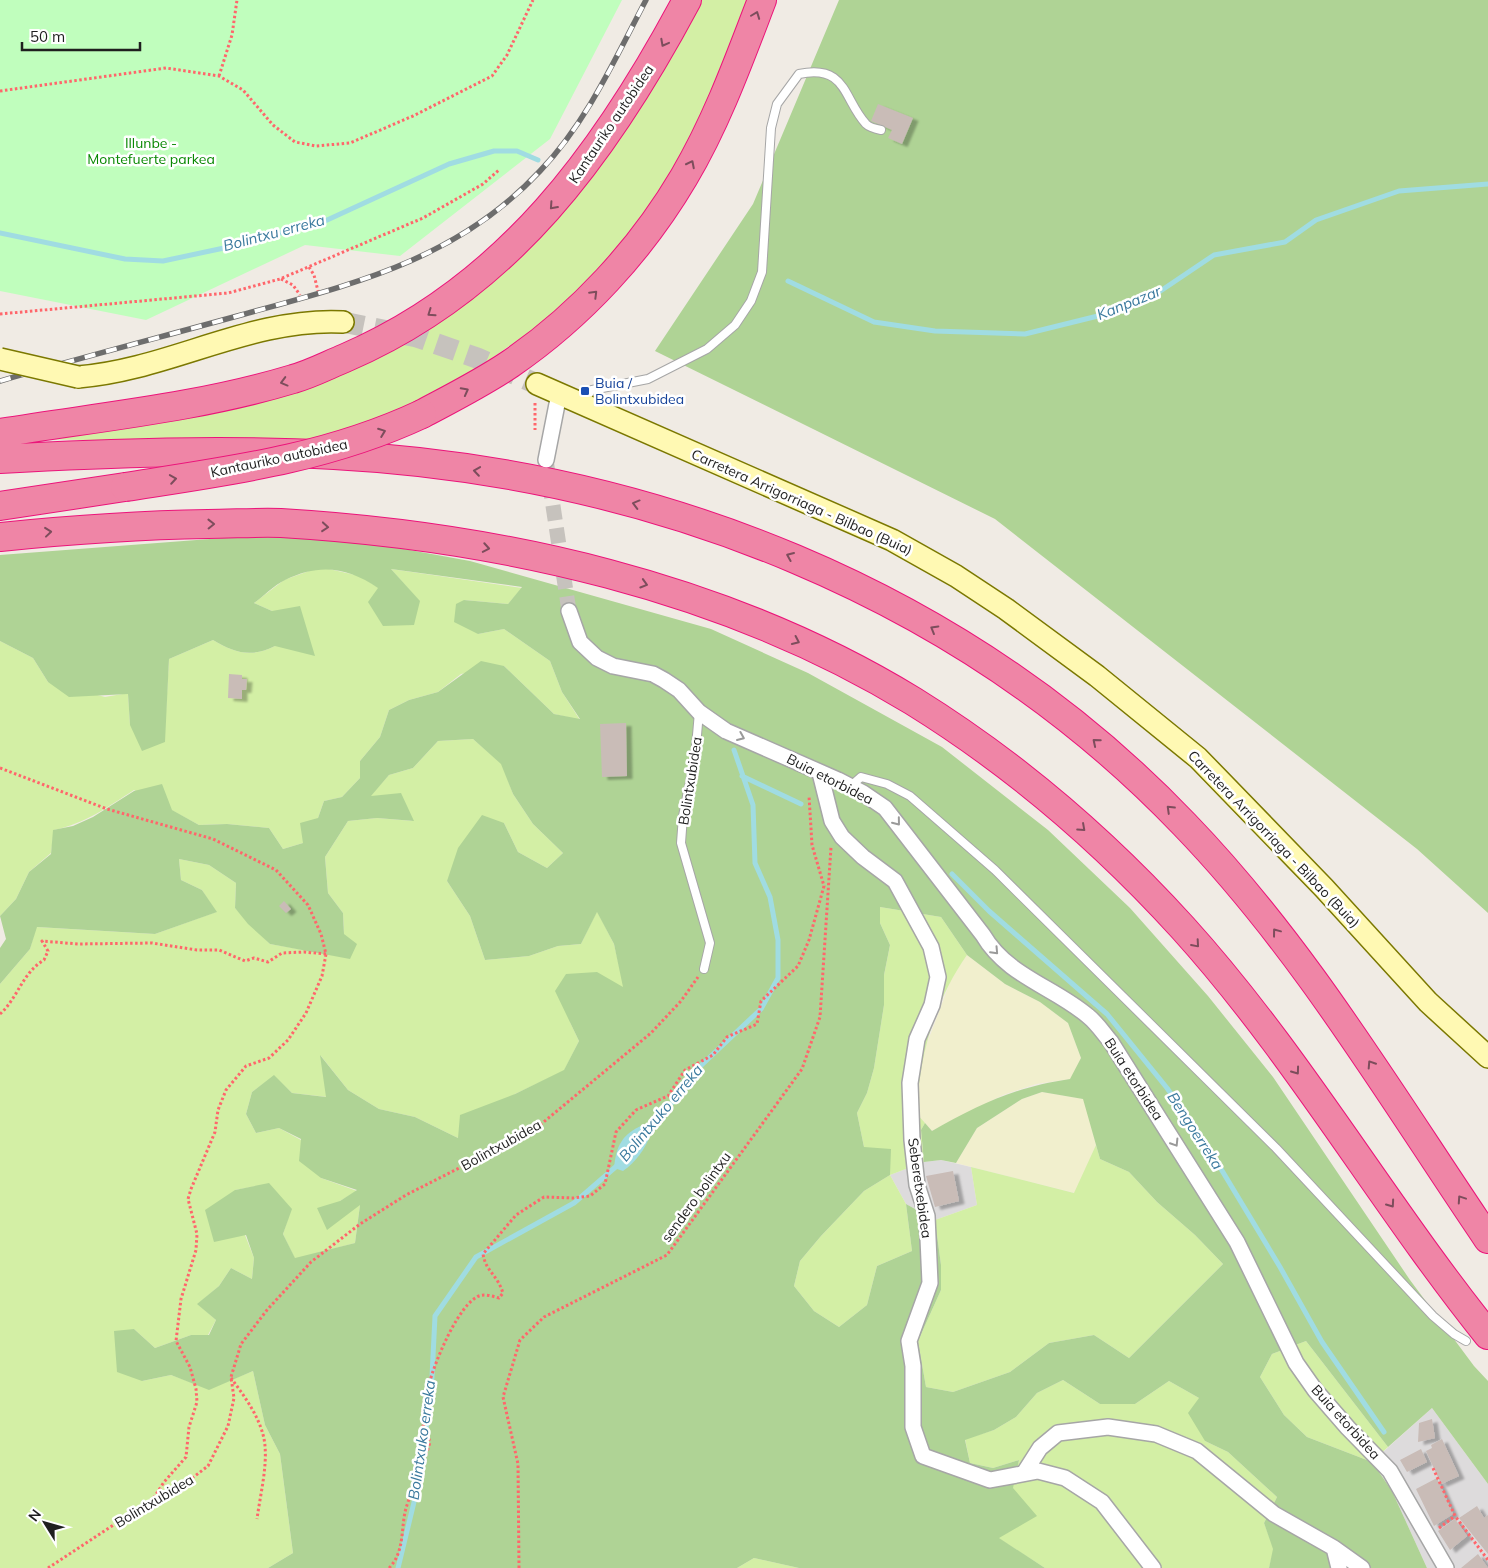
<svg xmlns="http://www.w3.org/2000/svg" width="1488" height="1568" font-family="Mulish,sans-serif">
<defs>
<filter id="shadow"><feDropShadow dx="5.5" dy="3" stdDeviation="1" flood-color="#0004"/></filter>
</defs>
<rect width="100%" height="100%" fill="#f0ebe4"/>
<path fill="#dddbdc" d="M941,1160L971,1167L977,1205L935,1220L906,1204L890,1175L924,1162Z
M1432,1408L1488,1484V1568H1427L1392,1491L1372,1462Z"/>
<path fill="#f1efcd" d="M967,955L1005,984L1040,1002L1068,1023L1081,1058L1071,1079L1036,1084L1003,1095L932,1131L917,1114V1081L926,1046L952,977Z
M1042,1092L1084,1099L1096,1145L1075,1193L956,1163L977,1128L1022,1099Z"/>
<path fill="#d3efa5" d="M697,0H750L715,90L678,166L620,251L537,327L457,382L414,404L359,427L294,444L31,439L258,400L464,296Z
M320,567L360,576L379,588L420,602L391,569L522,588L508,604L464,600L478,634L504,629L550,661L562,692L580,720L554,714L504,666L461,674L438,692L409,700L389,710L380,737L360,761V778L342,797L324,801L318,818L303,843L283,849L269,828L227,824L199,825L134,790C108,807 84,824 54,830L51,853L29,872L16,899L0,916V641L33,658L48,682L105,697L128,693L130,725L166,711L169,659L213,640C234,653 252,658 275,646L272,611L254,603L284,580Z
M473,739L502,764L513,794L533,824L563,853L547,868L518,852L504,823L447,881L470,916L485,960L529,956L558,946L581,944L597,911L614,944L624,987L570,1022L579,1041L564,1071L515,1094L458,1138L415,1117L379,1109L348,1090L321,1056L327,1097L292,1093L274,1076L252,1092L246,1114L256,1133L279,1128L301,1140L321,1178L357,1191L340,1201L360,1205L355,1243L295,1259L283,1234L291,1209L269,1184L235,1190L245,1235L254,1258L252,1279L231,1268L219,1286L198,1304L216,1320L208,1335H191L155,1348L134,1329L142,1381L171,1375L209,1389L253,1371L265,1425L280,1454L293,1553L268,1568H0V984L30,949L36,927L155,934L216,912L202,890L181,880L179,859L209,865L236,883L235,908L270,944L350,958L344,934L343,913L328,893L325,857L348,821L377,818L413,821L370,796L389,775L413,768L438,741Z
M880,907L941,917L967,955C935,1000 918,1059 917,1114L925,1123L921,1130L924,1162L890,1175L906,1204L912,1251L877,1266L867,1305L839,1327L814,1311L794,1286L800,1261L821,1236L864,1191L890,1175L864,1147L857,1113L867,1093L874,1068L884,1005V975L890,945L880,923Z
M1096,1145L1100,1159L1129,1172L1157,1202L1195,1235L1223,1264L1129,1358L1094,1335L1049,1343L1010,1372L953,1392L926,1387L918,1341L941,1290V1265L935,1220L977,1205L971,1167L1074,1193Z
M1306,1341L1388,1447L1372,1462L1307,1437L1284,1415L1260,1377L1272,1354Z
M1063,1380L1100,1404H1135L1169,1381L1199,1398L1205,1441L1228,1452L1277,1497L1264,1523L1274,1549L1269,1568H1045L998,1538L1019,1460L993,1468L970,1463L965,1439L994,1430L1016,1417L1037,1393Z
M754,1558L799,1568H737Z"/>
<path fill="#afd395" fill-rule="evenodd" d="M839,0H1488V913L1417,849L995,519L655,351L753,204Z
M249,536L314,538L382,545L470,561L711,629L808,673L942,747L1048,830L1130,908L1208,996L1273,1077L1410,1280L1474,1366L1488,1381V1484L1432,1408L1388,1447L1306,1341L1272,1354L1260,1377L1284,1415L1307,1437L1372,1462L1392,1491L1427,1568H1366L1334,1540L1330,1568H1269L1273,1549L1264,1523L1277,1497L1228,1452L1205,1441L1188,1413L1199,1398L1169,1381L1135,1404H1100L1063,1380L1037,1393L1016,1417L994,1430L965,1440L970,1463L993,1468L1019,1460L1013,1488L1037,1516L999,1538L1045,1568H799L754,1558L737,1568H268L293,1553L280,1454L265,1425L253,1371L209,1390L171,1375L142,1381L117,1372L114,1331L134,1329L155,1348L191,1335H209L216,1320L197,1304L219,1286L231,1268L252,1279L254,1258L246,1235L214,1242L205,1210L235,1190L269,1183L292,1209L283,1234L295,1258L355,1243L360,1205L327,1230L317,1208L340,1201L357,1190L321,1178L299,1161L301,1139L279,1128L256,1133L246,1114L252,1092L274,1075L292,1093L326,1097L320,1055L348,1090L379,1109L415,1117L458,1138L460,1115L515,1094L564,1070L579,1041L555,991L566,974L597,972L623,987L614,944L597,912L581,944L558,946L529,956L485,960L470,916L447,881L458,848L482,815L504,823L518,852L547,868L563,853L533,824L513,794L501,764L473,739L438,741L413,768L389,775L371,796L401,793L414,821L377,818L348,821L325,857L328,893L343,913L344,934L357,944L350,959L270,944L248,924L235,908L236,883L209,865L179,859L181,880L202,890L217,912L155,934L37,927L30,949L0,984V948L6,939L0,916L16,899L29,872L51,854L53,830L73,826L93,817L134,791L162,784L172,810L199,825L227,824L269,828L283,849L303,843L300,823L318,818L324,801L342,797L360,778V761L380,737L389,710L409,700L438,692L481,661L504,666L554,714L580,719L562,692L550,661L504,629L478,634L454,622L456,604L464,600L508,604L522,587L391,569L420,601L414,625L383,626L368,602L378,588C348,567 319,563 285,580C274,585 264,596 254,603L272,611L300,606L315,656L275,646C252,658 234,653 213,640L169,659L165,742L142,751L130,725L128,694L69,697L48,682L33,658L0,641V555ZM880,907L941,917L967,955L1005,984L1040,1002L1068,1023L1081,1058L1070,1079C1015,1087 980,1104 932,1131L925,1123L921,1130L924,1162L941,1160L956,1163L977,1128L1022,1099L1042,1092L1083,1099L1100,1159L1129,1172L1157,1202L1195,1235L1223,1264L1129,1358L1094,1335L1049,1343L1010,1372L953,1392L926,1387L918,1341L941,1290V1265L935,1220L906,1204L912,1251L877,1266L867,1305L839,1327L814,1311L794,1286L800,1261L821,1236L864,1191L890,1175L891,1149L864,1147L857,1113L867,1093L874,1068L884,1005V975L890,945L880,923Z"/>
<path fill="#c0febd" d="M0,0H622L550,139L400,256L305,245L146,320L0,291Z"/>
<path fill="#a0dce2" d="M643,1125L649,1128L651,1134C645,1149 636,1162 623,1171L614,1168C616,1146 622,1134 643,1125Z"/>
<g fill="none" stroke-linecap="round" stroke-linejoin="round">
<path stroke="#a0dce2" stroke-width="5" d="M0,233L125,259L163,261L224,248L325,221L449,164L494,151H517L538,160
M788,281L874,322L935,331L1025,334L1110,313L1156,294L1214,255L1285,242L1316,220L1399,191L1488,184
M742,776L801,804
M952,874L989,911L1107,1014L1167,1088L1206,1144L1280,1267L1322,1342L1384,1432
M646,1132L678,1096L692,1074L761,1009L778,978V940L770,897L755,863L753,805L734,750
M398,1568L416,1494L431,1397L435,1316L476,1257L574,1203L619,1164"/>
</g>
<path fill="#c9bcb7" filter="url(#shadow)" d="M878,104L913,118L902,144L888,138L892,130L871,121Z
M229,674L242,675V679H247L246,690H242V699L228,698Z
M626,723L627,776L602,777L600,724Z
M284,901L291,909L286,913L279,906Z
M953,1171L959,1201L935,1207L926,1176Z
M1432,1419L1435,1438L1418,1442L1419,1423Z
M1442,1439L1459,1476L1441,1484L1426,1451L1432,1448L1431,1445Z
M1421,1449L1427,1462L1407,1472L1400,1460Z
M1437,1478L1453,1514L1434,1526L1416,1489Z
M1477,1506L1484,1518L1488,1515V1554L1459,1518Z
M1455,1519L1467,1536L1450,1550L1438,1531Z
M1478,1554L1488,1568H1461Z"/>
<g fill="none" stroke-linecap="round" stroke-linejoin="round">
<path stroke="#c6c2bd" stroke-width="15" stroke-dasharray="15 8" stroke-linecap="butt" d="M546,460L569,611"/>
<path stroke="#c6c2bd" stroke-width="21" stroke-dasharray="21 11" stroke-linecap="butt" d="M343,322L417,337L477,358L537,384"/>
<defs>
<path id="lane" d="M582,402L592,390L648,379L707,349L735,325L751,301L762,272L771,128L777,104L799,74C847,64 843,99 866,124C869,127 876,129 881,130
M699,712L695,758L683,816L681,843L710,943L704,969
M851,786L861,777L887,784L910,796L995,870L1276,1148L1433,1316L1454,1334L1466,1341"/>
<path id="street" d="M546,460L559,394
M569,611L580,642L597,658L613,666L653,674L664,680L679,690L699,712L726,731L838,780L863,793L885,808L983,935C1007,976 1054,987 1088,1016C1097,1023 1104,1034 1111,1042L1237,1242L1296,1363L1315,1390L1348,1428L1390,1471L1446,1568
M820,773L832,821L842,837L863,857L895,881L931,947L938,977L932,1005L917,1039L910,1083L912,1140L917,1185L927,1216L930,1283L909,1341L913,1366V1427L923,1456L990,1480L1038,1471L1065,1478L1102,1502L1153,1568
M1024,1473L1040,1448L1058,1433L1108,1427L1156,1434L1197,1451L1274,1514L1334,1548
M1339,1568L1334,1548L1362,1568"/>
<path id="secondary" d="M78,377C169,370 251,317 343,322
M537,384L892,540L956,576L1006,609L1097,676L1198,758L1324,888L1428,1002L1488,1057"/>
<path id="highway" d="M422,414C452,398 482,383 510,364C580,316 641,250 684,177C717,121 739,60 762,0
M0,433C98,417 197,408 293,379C311,374 328,365 345,358C508,288 606,152 687,0
M0,459C111,453 223,449 334,455C652,472 962,592 1184,824C1304,948 1392,1098 1488,1239
M0,506L125,487
M0,537C69,530 138,525 208,524C232,524 257,522 281,523C499,536 725,586 913,701C1013,763 1104,841 1183,928C1297,1054 1382,1203 1488,1335"/>
</defs>
<use href="#lane" stroke="#a6a6a6" stroke-width="10"/>
<use href="#street" stroke="#a6a6a6" stroke-width="18"/>
<use href="#secondary" stroke="#7b7800" stroke-width="24"/>
<use href="#highway" stroke="#eb147a" stroke-width="30"/>
<path stroke="#ff666b" stroke-width="3" stroke-dasharray="2.5 2.5" stroke-linecap="butt" d="M219,76L232,35L237,0
M0,91L166,68L219,76L243,90L273,125L295,142L316,146L350,143L413,116L492,76L507,55L533,0
M309,267L314,275L318,291
M281,279L293,285L300,295
M0,314L228,293L280,279L423,218L483,184L500,169
M535,403V430
M0,768L107,809L213,839L276,870L308,905L321,934L326,954L322,976L306,1013L288,1040L269,1058L246,1066L226,1090L218,1110L215,1132L191,1189L188,1199L197,1234L196,1250L181,1299L176,1341L190,1367L196,1389L197,1402L189,1427L186,1457L164,1482L153,1499
M0,1014C18,998 22,973 44,960L48,951L42,941L78,944L152,943L197,950H219L245,961L254,958L268,962L282,953L304,952L326,954
M231,1378C245,1397 263,1421 265,1446C267,1469 260,1496 257,1519
M1433,1468L1455,1516L1488,1560
M1439,1528L1455,1516
M48,1568L153,1499L187,1482L208,1466L228,1426L234,1398L231,1377L241,1344L267,1310L311,1262L360,1224L406,1195L534,1130L651,1033L681,1001L698,977
M389,1568C406,1551 400,1525 407,1505C414,1483 424,1463 430,1442C428,1436 424,1430 423,1424C418,1398 453,1309 477,1297C483,1293 492,1296 499,1298L503,1293C497,1274 486,1272 483,1254L516,1215L544,1197L573,1198L590,1196L605,1184L616,1132L636,1110L668,1096L685,1070L713,1055L727,1037L757,1024L761,1001L798,966L809,940L824,886L812,845L809,796
M519,1568L518,1464L503,1397L520,1340L544,1317L667,1255L802,1069L820,1017L831,847"/>
<use href="#lane" stroke="#fff" stroke-width="8"/>
<use href="#street" stroke="#fff" stroke-width="15"/>
<use href="#secondary" stroke="#fff9b3" stroke-width="21"/>
<use href="#highway" stroke="#ef85a6" stroke-width="28"/>
<defs>
<path id="rail" d="M0,381C80,358 161,337 241,315C353,284 457,260 540,171C587,122 615,59 646,0"/>
</defs>
<use href="#rail" stroke="#6d6d6d" stroke-width="5.5"/>
<use href="#rail" stroke="#fff" stroke-width="4" stroke-dasharray="11" stroke-linecap="butt"/>
<defs>
<path id="secondary-bridge" d="M0,359L78,377"/>
<path id="highway-bridge" d="M125,487C228,471 326,459 422,414"/>
</defs>
<use href="#secondary-bridge" stroke="#7b7800" stroke-width="24" stroke-linecap="butt"/>
<use href="#highway-bridge" stroke="#eb147a" stroke-width="30" stroke-linecap="butt"/>
<use href="#secondary-bridge" stroke="#fff9b3" stroke-width="21"/>
<use href="#highway-bridge" stroke="#ef85a6" stroke-width="28"/>
</g>
<defs><path id="oneway-chevron" d="M-2-3.5L2.5 0L-2 3.5" fill="none" stroke-width="1.6" stroke-linecap="round" stroke-linejoin="round" transform="scale(1.25)"/></defs>
<g stroke="#7d4d5c">
<use href="#oneway-chevron" transform="translate(756 15) rotate(-69)"/>
<use href="#oneway-chevron" transform="translate(664 43) rotate(118)"/>
<use href="#oneway-chevron" transform="translate(691 164) rotate(-63)"/>
<use href="#oneway-chevron" transform="translate(553 206) rotate(132)"/>
<use href="#oneway-chevron" transform="translate(594 294) rotate(-45)"/>
<use href="#oneway-chevron" transform="translate(431 313) rotate(145)"/>
<use href="#oneway-chevron" transform="translate(284 382) rotate(165)"/>
<use href="#oneway-chevron" transform="translate(465 391) rotate(-28)"/>
<use href="#oneway-chevron" transform="translate(382 432) rotate(-21)"/>
<use href="#oneway-chevron" transform="translate(477 471) rotate(-172)"/>
<use href="#oneway-chevron" transform="translate(173 479) rotate(-9)"/>
<use href="#oneway-chevron" transform="translate(636 504) rotate(-165)"/>
<use href="#oneway-chevron" transform="translate(211 524) rotate(-1)"/>
<use href="#oneway-chevron" transform="translate(325 527) rotate(5)"/>
<use href="#oneway-chevron" transform="translate(48 532) rotate(-6)"/>
<use href="#oneway-chevron" transform="translate(486 548) rotate(10)"/>
<use href="#oneway-chevron" transform="translate(790 556) rotate(-157)"/>
<use href="#oneway-chevron" transform="translate(644 584) rotate(17)"/>
<use href="#oneway-chevron" transform="translate(934 629) rotate(-150)"/>
<use href="#oneway-chevron" transform="translate(796 641) rotate(25)"/>
<use href="#oneway-chevron" transform="translate(1096 742) rotate(-140)"/>
<use href="#oneway-chevron" transform="translate(1170 809) rotate(-136)"/>
<use href="#oneway-chevron" transform="translate(1082 828) rotate(42)"/>
<use href="#oneway-chevron" transform="translate(1276 932) rotate(-127)"/>
<use href="#oneway-chevron" transform="translate(1196 944) rotate(49)"/>
<use href="#oneway-chevron" transform="translate(1371 1064) rotate(-123)"/>
<use href="#oneway-chevron" transform="translate(1296 1071) rotate(54)"/>
<use href="#oneway-chevron" transform="translate(1461 1199) rotate(-124)"/>
<use href="#oneway-chevron" transform="translate(1391 1204) rotate(55)"/>
</g>
<g stroke="#9a9a9a">
<use href="#oneway-chevron" transform="translate(741 737) rotate(23)"/>
<use href="#oneway-chevron" transform="translate(897 822) rotate(51)"/>
<use href="#oneway-chevron" transform="translate(995 951) rotate(47)"/>
<use href="#oneway-chevron" transform="translate(1175 1143) rotate(58)"/>
</g>
<rect fill="#1a4fb4" stroke="#fff" stroke-width="2" x="580" y="386" width="10" height="10" rx="2.5"/>
<g text-anchor="middle" stroke-width="5" stroke-linejoin="round" paint-order="stroke">
<g font-size="14" fill="#1f1f1f" stroke="#fff">
<text transform="translate(611 124) rotate(-56)" y="5">Kantauriko autobidea</text>
<text transform="translate(279 458) rotate(-12)" y="5">Kantauriko autobidea</text>
<text transform="translate(802 502) rotate(24)" y="5">Carretera Arrigorriaga - Bilbao (Buia)</text>
<text transform="translate(830 779) rotate(27)" y="5">Buia etorbidea</text>
<text transform="translate(690 781) rotate(-81)" y="5">Bolintxubidea</text>
<text transform="translate(1274 839) rotate(46)" y="5">Carretera Arrigorriaga - Bilbao (Buia)</text>
<text transform="translate(1134 1079) rotate(57)" y="5">Buia etorbidea</text>
<text transform="translate(501 1145) rotate(-29)" y="5">Bolintxubidea</text>
<text transform="translate(920 1188) rotate(82)" y="5">Seberetxebidea</text>
<text transform="translate(696 1197) rotate(-54)" y="5">sendero bolintxu</text>
<text transform="translate(1346 1422) rotate(48)" y="5">Buia etorbidea</text>
<text transform="translate(154 1501) rotate(-31)" y="5">Bolintxubidea</text>
</g>
<g font-size="14" fill="#088802" stroke="#fff">
<text x="151" y="148">Illunbe -<tspan x="151" dy="16">Montefuerte parkea</tspan></text>
</g>
<g font-size="14" fill="#164399" stroke="#fff" text-anchor="start">
<text x="595" y="388">Buia /<tspan x="595" dy="16">Bolintxubidea</tspan></text>
</g>
<g font-size="15" font-style="italic" fill="#3b7a9e" stroke="#fff">
<text transform="translate(274 233) rotate(-15)" y="5">Bolintxu erreka</text>
<text transform="translate(1129 303) rotate(-22)" y="5">Kanpazar</text>
<text transform="translate(661 1113) rotate(-50)" y="5">Bolintxuko erreka</text>
<text transform="translate(1195 1131) rotate(57)" y="5">Bengoerreka</text>
<text transform="translate(422 1440) rotate(-82)" y="5">Bolintxuko erreka</text>
</g>
</g>
<g transform="translate(45 1523) rotate(307)" stroke="#ffffff" stroke-width="4" paint-order="stroke">
<path d="M0-4L9 19L0 12L-9 19Z" fill="#1f1f1f"/>
<text y="-8" font-size="14" font-weight="bold" text-anchor="middle" fill="#1f1f1f">N</text>
</g>
<path d="M22 42v8h118v-8" fill="none" stroke="#1f1f1f" stroke-width="2.5"/>
<text x="30" y="42" font-size="15" fill="#1f1f1f" stroke="#ffffff" stroke-width="4" paint-order="stroke">50 m</text>
</svg>
